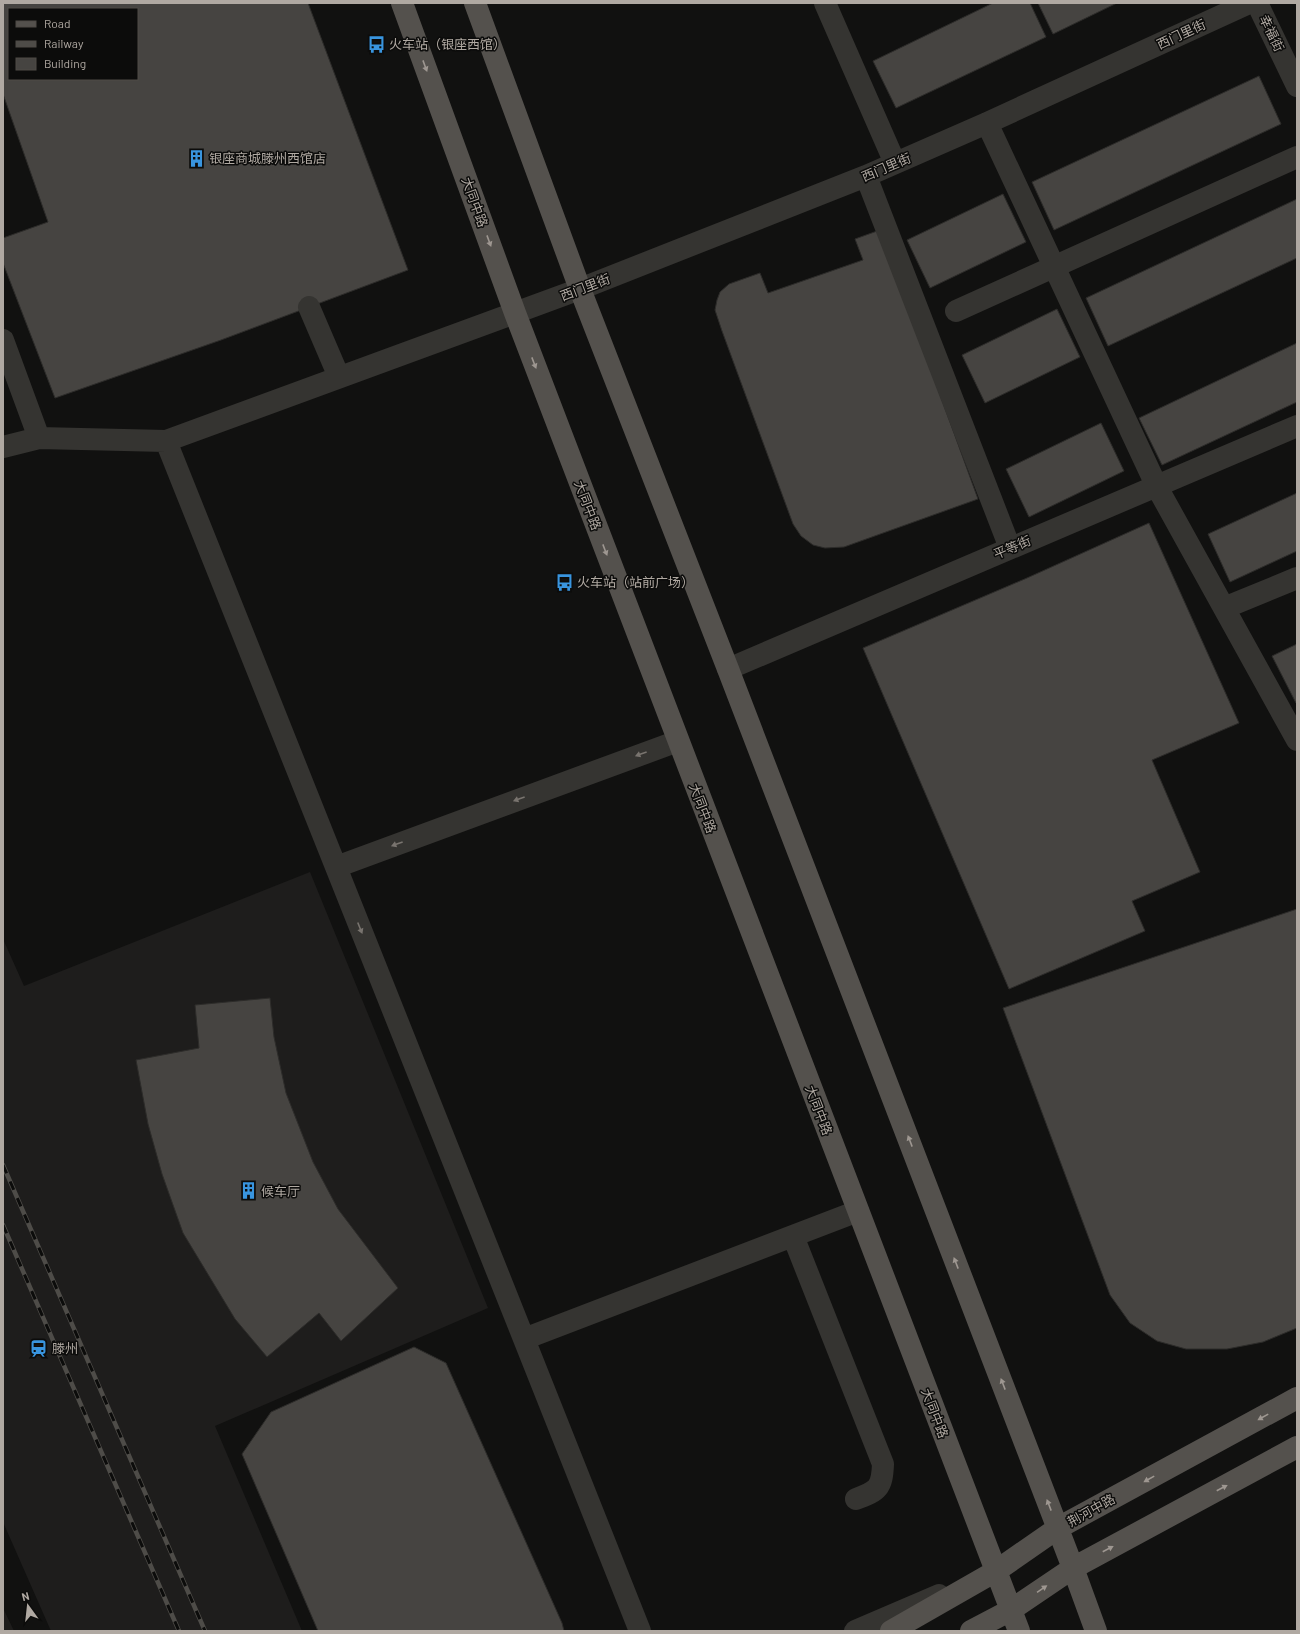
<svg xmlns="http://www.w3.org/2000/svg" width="1300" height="1634" font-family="Barlow,'Noto Sans SC',sans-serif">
<rect width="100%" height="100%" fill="#111110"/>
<path fill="#1e1d1c" d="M310,872L488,1308L215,1426L302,1631H51L3,1522V939L24,986Z
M3,1608L14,1631H3Z"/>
<path fill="#464441" stroke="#2d2c2a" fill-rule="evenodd" d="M3,3H308L408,270L221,340L55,398L3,263V238L48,222L3,94ZM9,9H137V79H9Z
M993,3H1030L1046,37L896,108L873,61Z
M1038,3H1117L1053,34Z
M1259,76L1281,124L1054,230L1032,182Z
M1003,194L1026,242L930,288L907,240Z
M1297,199V258L1108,346L1086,298Z
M880,230L978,499L844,547L825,548L813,545L801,536L793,524L722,331L715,310L717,300L720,292L729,284L760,273L768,293L863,260L855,239Z
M1057,309L1080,357L985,403L962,355Z
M1297,343V402L1162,465L1139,418Z
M1101,423L1124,471L1029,517L1006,469Z
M1297,493V551L1230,582L1208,534Z
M1149,523L1239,723L1152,760L1200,872L1132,901L1145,931L1009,989L863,648L1027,578Z
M1297,644V703H1296L1272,656Z
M1297,909V1328L1263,1342L1227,1349H1186L1157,1341L1130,1323L1110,1295L1003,1008Z
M270,998L274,1037L286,1093L313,1162L338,1209L398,1288L341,1341L319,1313L267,1357L235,1319L183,1233L162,1174L148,1124L136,1060L199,1048L195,1005Z
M414,1347L446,1363L562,1623L564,1631H318L242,1454L271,1412Z"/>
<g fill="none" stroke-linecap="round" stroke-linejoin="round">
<path stroke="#353431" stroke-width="22" d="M825,3L895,163
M1257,3L1297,86
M987,123L1157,487L1297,740
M866,176L1010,548
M309,307L339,377
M956,311L1297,157
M3,340L39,438
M166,441L336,867
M3,447L39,438L166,441L580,289L866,176L987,123L1249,3
M1224,608L1297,578
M728,669L1297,426
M678,741L336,867L524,1339L858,1211
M793,1236L883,1464C882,1488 878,1491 856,1499
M524,1339L640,1631
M855,1631L939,1595"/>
<path stroke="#54514d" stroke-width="22" d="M402,3L515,313L1019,1631
M475,3L580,289L728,669L1073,1568L1096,1631
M891,1631L996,1571L1058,1528L1297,1398
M971,1631L1011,1610L1073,1568L1297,1447"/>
<defs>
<path id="rail" d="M3,1165L205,1631
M3,1225L179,1631"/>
</defs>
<use href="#rail" stroke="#4e4c48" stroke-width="4.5"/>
<use href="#rail" stroke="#0c0c0b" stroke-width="3" stroke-dasharray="9" stroke-linecap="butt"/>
</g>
<defs><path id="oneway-solid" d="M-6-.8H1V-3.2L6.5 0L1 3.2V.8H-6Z"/></defs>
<g fill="#9e9791">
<use href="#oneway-solid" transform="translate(425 66) rotate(70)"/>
<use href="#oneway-solid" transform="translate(489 241) rotate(70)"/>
<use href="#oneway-solid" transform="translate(534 363) rotate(69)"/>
<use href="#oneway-solid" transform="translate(605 550) rotate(69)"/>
<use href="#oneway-solid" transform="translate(910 1141) rotate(-111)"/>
<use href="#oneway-solid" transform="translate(956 1263) rotate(-111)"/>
<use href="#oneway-solid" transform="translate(1003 1384) rotate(-111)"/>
<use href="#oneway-solid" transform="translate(1263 1417) rotate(151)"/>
<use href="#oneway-solid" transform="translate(1149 1479) rotate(151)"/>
<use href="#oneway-solid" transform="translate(1222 1488) rotate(-28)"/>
<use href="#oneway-solid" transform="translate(1049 1505) rotate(-111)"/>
<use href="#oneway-solid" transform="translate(1108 1549) rotate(-28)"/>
<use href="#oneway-solid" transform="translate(1042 1589) rotate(-34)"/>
</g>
<g fill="#79746f">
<use href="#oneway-solid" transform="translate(641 754) rotate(160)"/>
<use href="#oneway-solid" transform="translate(519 799) rotate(160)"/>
<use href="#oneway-solid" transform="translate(397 844) rotate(160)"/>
<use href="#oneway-solid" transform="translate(360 928) rotate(68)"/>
</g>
<defs>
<symbol id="bus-bare" viewBox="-9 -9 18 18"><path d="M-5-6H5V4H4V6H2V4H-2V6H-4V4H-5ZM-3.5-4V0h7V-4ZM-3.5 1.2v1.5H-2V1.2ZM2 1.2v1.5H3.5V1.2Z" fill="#3995df" stroke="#0c0c0b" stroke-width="2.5" paint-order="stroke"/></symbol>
<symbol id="building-bare" viewBox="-9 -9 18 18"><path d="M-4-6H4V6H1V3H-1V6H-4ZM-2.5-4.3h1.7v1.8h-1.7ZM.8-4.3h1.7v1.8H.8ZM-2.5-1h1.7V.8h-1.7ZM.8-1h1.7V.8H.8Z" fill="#3995df" stroke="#0c0c0b" stroke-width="2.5" paint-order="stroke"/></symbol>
<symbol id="station-bare" viewBox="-9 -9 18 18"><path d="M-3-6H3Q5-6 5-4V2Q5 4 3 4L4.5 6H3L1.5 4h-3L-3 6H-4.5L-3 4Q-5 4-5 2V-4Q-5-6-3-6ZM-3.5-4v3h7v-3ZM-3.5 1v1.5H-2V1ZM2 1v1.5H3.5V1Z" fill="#3995df" stroke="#0c0c0b" stroke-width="2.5" paint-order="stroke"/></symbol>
</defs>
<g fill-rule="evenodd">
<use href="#bus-bare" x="364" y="32" width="25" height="25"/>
<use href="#building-bare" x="184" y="146" width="25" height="25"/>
<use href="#bus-bare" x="552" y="570" width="25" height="25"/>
<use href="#building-bare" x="236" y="1178" width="25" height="25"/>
<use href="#station-bare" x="26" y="1336" width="25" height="25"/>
</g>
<g text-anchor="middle" stroke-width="3" stroke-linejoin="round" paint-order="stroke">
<g font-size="13" fill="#b0a9a2" stroke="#0c0c0b">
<text transform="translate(1272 33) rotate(64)" y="5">幸福街</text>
<text transform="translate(1181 34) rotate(-25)" y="5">西门里街</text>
<text transform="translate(886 167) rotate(-23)" y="5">西门里街</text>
<text transform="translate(475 202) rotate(70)" y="5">大同中路</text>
<text transform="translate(585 287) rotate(-21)" y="5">西门里街</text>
<text transform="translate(588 505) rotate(69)" y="5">大同中路</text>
<text transform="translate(1012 547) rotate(-23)" y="5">平等街</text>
<text transform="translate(703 808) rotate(69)" y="5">大同中路</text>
<text transform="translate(819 1110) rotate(69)" y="5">大同中路</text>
<text transform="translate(935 1413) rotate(69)" y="5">大同中路</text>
<text transform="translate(1091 1510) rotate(-29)" y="5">荆河中路</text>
</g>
<g font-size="13" fill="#b0a9a2" stroke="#0c0c0b" text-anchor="start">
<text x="389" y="49">火车站（银座西馆）</text>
<text x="209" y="163">银座商城滕州西馆店</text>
<text x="577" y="587">火车站（站前广场）</text>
<text x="261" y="1196">候车厅</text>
<text x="52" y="1353">滕州</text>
</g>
</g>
<rect width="1300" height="1634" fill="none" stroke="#b0a9a2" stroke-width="8"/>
<rect x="8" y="8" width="130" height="72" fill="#0c0c0b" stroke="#4e4b47"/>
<rect x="16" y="21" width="20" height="6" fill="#54514d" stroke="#4e4b47"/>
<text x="44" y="28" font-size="12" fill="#b0a9a2">Road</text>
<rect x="16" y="41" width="20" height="6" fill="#4e4c48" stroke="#4e4b47"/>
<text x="44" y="48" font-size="12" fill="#b0a9a2">Railway</text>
<rect x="16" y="58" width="20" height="12" fill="#464441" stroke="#4e4b47"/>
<text x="44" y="68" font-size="12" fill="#b0a9a2">Building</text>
<g transform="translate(28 1606) rotate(345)" stroke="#0c0c0b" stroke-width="3" paint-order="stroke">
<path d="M0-3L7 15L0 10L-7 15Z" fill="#b0a9a2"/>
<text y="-6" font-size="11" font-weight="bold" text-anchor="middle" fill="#b0a9a2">N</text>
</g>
</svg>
